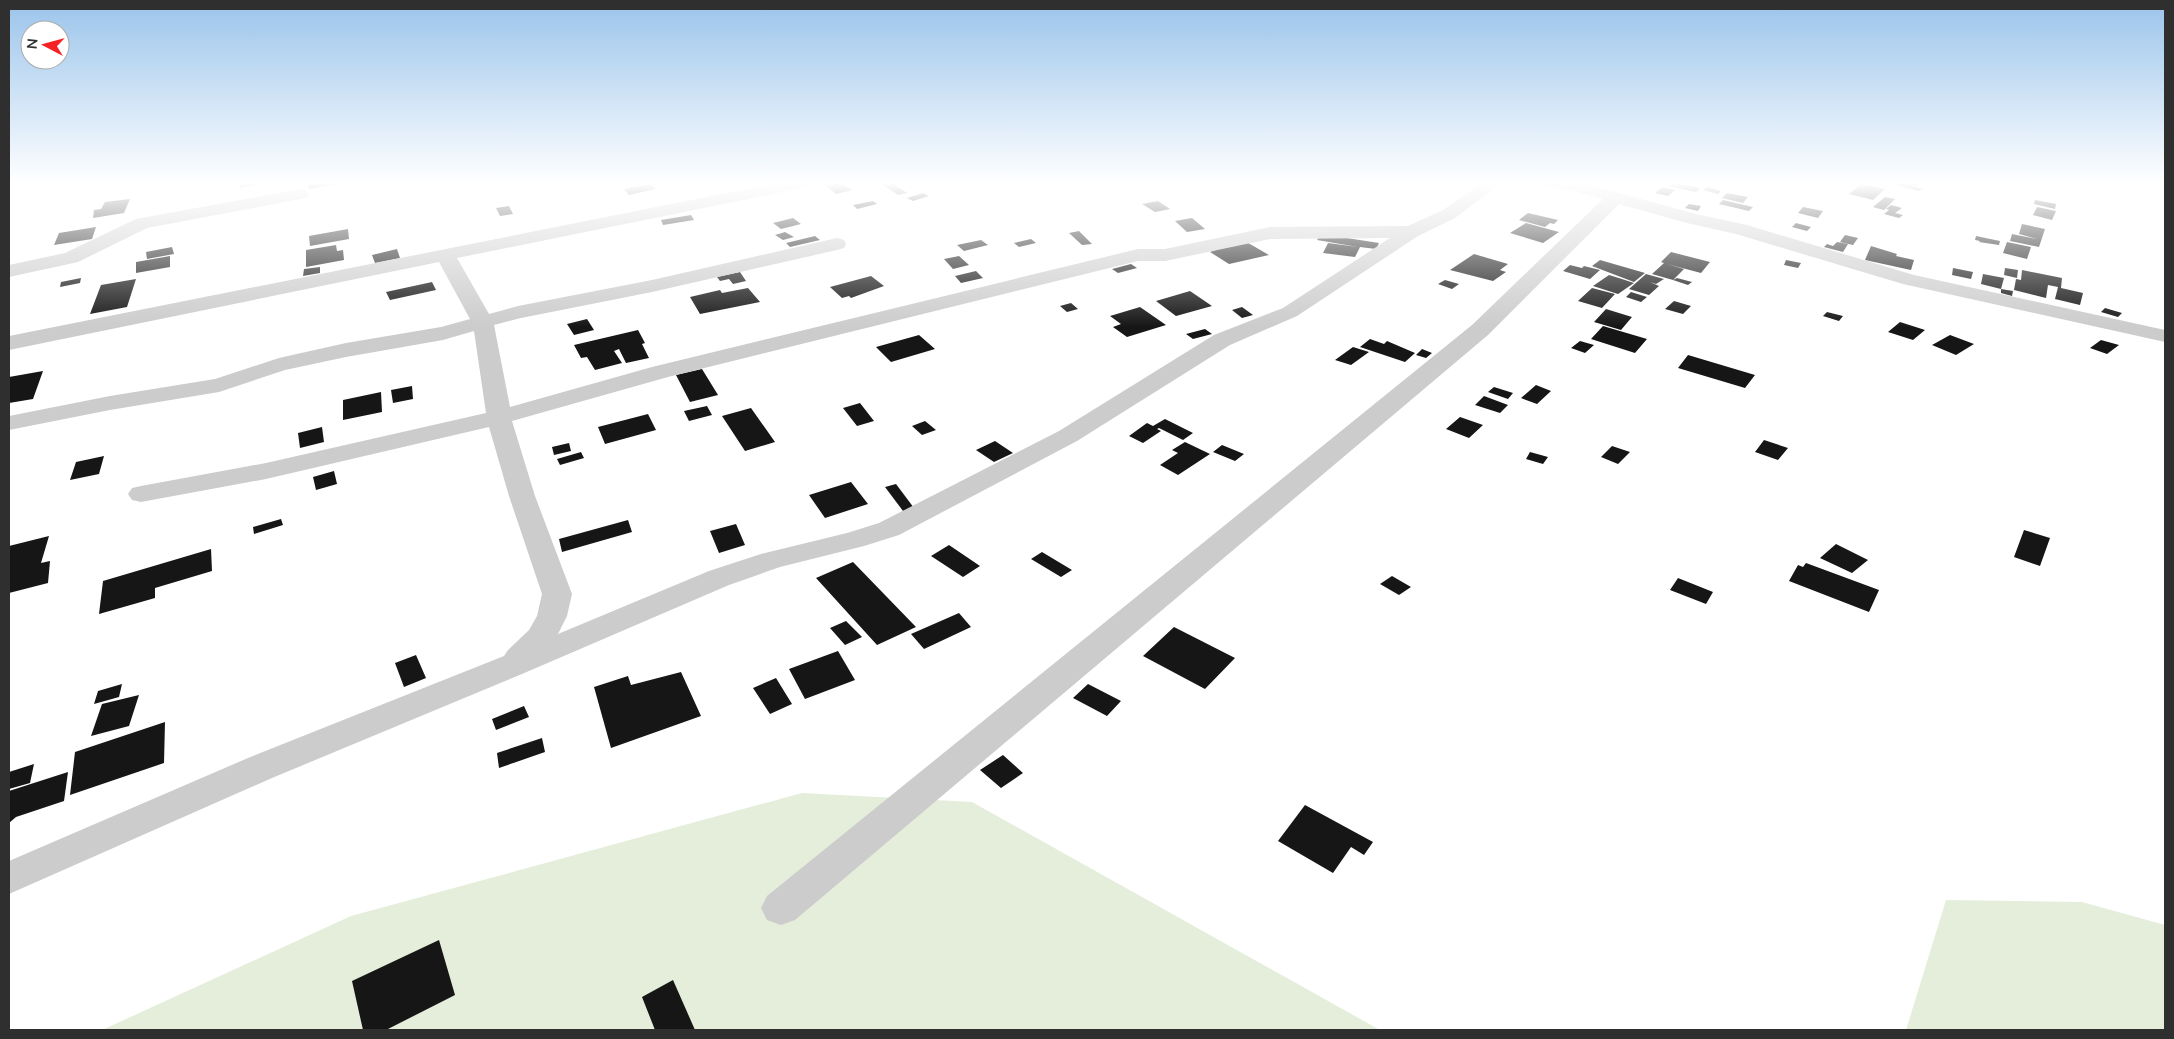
<svg xmlns="http://www.w3.org/2000/svg" width="2174" height="1039" font-family="Mulish,sans-serif">
<rect width="100%" height="100%" fill="#fff"/>
<path fill="#e4eedb" d="M802,793L972,802L1380,1030H102L351,916Z
M1946,900L2082,902L2165,925V1030H1906Z"/>
<path fill="#161616" d="M241,182H257L256,185L240,188Z
M308,182H346V183L309,189Z
M841,182L852,190L836,194L825,185Z
M891,182L907,193L898,195L880,183Z
M1672,182L1700,188L1696,192L1668,186Z
M1899,182H1921L1915,187L1923,189L1919,191L1895,185Z
M651,184L656,189L629,195L624,189Z
M1861,184L1885,189L1873,200L1849,194Z
M1662,187L1675,190L1668,196L1655,193Z
M1707,187L1721,191L1718,194L1703,190Z
M923,193L929,196L913,201L907,198Z
M1727,193L1748,197L1743,203L1722,198Z
M1885,197L1895,199L1884,210L1873,207Z
M130,199L124,213L93,218L94,210L101,209L105,202Z
M1723,200L1753,207L1749,211L1719,204Z
M2035,200L2056,204L2055,209L2034,204Z
M873,201L877,204L857,209L853,205Z
M1158,201L1170,209L1155,212L1142,204Z
M1689,204L1701,206L1698,211L1685,208Z
M1891,205L1902,208L1895,213L1903,215L1899,218L1884,214L1889,210L1886,209Z
M509,206L513,214L500,216L496,208Z
M1803,207L1823,211L1818,218L1798,213Z
M2037,207L2056,211L2052,220L2033,215Z
M1528,213L1558,220L1554,224L1550,223L1545,227L1519,220Z
M691,215L694,220L663,225L661,220Z
M793,218L801,224L781,229L773,223Z
M1192,218L1205,229L1187,232L1175,221Z
M1526,223L1559,232L1543,243L1510,233Z
M1796,223L1811,227L1807,231L1792,227Z
M2022,224L2045,229L2039,247L2010,241L2012,234L2037,239L2019,234Z
M96,227L92,239L54,245L59,233Z
M348,229L349,239L310,246L309,236Z
M1079,231L1092,244L1082,245L1069,233Z
M785,232L794,237L783,240L775,235Z
M1321,234L1379,243L1376,249L1360,247L1355,257L1323,253L1328,243L1358,247L1317,240Z
M1845,235L1858,238L1853,245L1840,242Z
M815,236L820,240L790,247L786,243Z
M1976,236L2000,241L1999,245L1979,242L1980,241L1975,240Z
M1031,239L1036,243L1019,247L1014,243Z
M981,240L988,245L964,251L957,245Z
M1243,240L1269,255L1229,264L1210,252Z
M1837,242L1848,244L1843,252L1824,247L1827,244L1833,246Z
M2007,242L2031,247L2027,259L2003,253Z
M336,245L337,251L343,250L344,260L306,267V250Z
M1871,246L1897,254L1896,256L1914,260L1911,270L1865,260Z
M172,247L174,254L147,259L146,252Z
M397,249L400,258L375,263L372,255Z
M1671,252L1710,262L1701,273L1667,264L1684,269L1673,280L1652,274L1664,263L1661,262Z
M1474,254L1508,264L1500,270L1506,272L1493,281L1450,270Z
M170,256V267L136,273V262Z
M959,256L969,265L953,269L944,259Z
M1600,260L1645,273L1634,282L1592,266Z
M1786,260L1801,263L1798,268L1784,265Z
M1131,264L1137,268L1118,273L1112,269Z
M1570,265L1582,268L1584,266L1600,270L1590,279L1563,271Z
M320,267V273L303,276L304,269Z
M1953,268L1973,272L1971,279L1952,275Z
M2005,268L2018,270L2017,278L2004,275Z
M2022,270L2062,278L2061,288L2083,293L2080,305L2055,299L2058,287L2048,285L2046,298L2014,290L2016,279L2021,280Z
M976,271L983,278L961,283L955,276Z
M740,272L746,281L733,284L729,279L720,281L717,277Z
M1646,274L1664,279L1656,284L1650,282L1659,286L1649,295L1629,289Z
M1983,274L2004,278L2001,289L2013,291L2012,296L2001,293V289L1981,284Z
M1609,275L1622,279L1634,283L1618,294L1593,286Z
M871,276L884,286L851,298L849,296L842,298L830,287Z
M81,278L80,283L60,287L61,282Z
M1677,278L1692,282L1688,285L1673,280Z
M136,279L127,307L90,314L101,285Z
M1445,280L1459,284L1452,289L1438,284Z
M432,282L436,290L390,300L386,292Z
M748,288L760,302L700,314L690,297L720,290L722,293Z
M1592,288L1615,294L1602,308L1578,301Z
M1190,291L1212,306L1176,316L1156,301Z
M1631,292L1647,297L1641,302L1626,297Z
M1674,301L1691,306L1683,314L1665,309Z
M1071,303L1078,309L1067,312L1060,306Z
M1140,307L1166,325L1127,337L1113,327L1121,324L1110,316Z
M1242,307L1253,315L1242,318L1232,310Z
M2105,308L2122,313L2118,317L2101,312Z
M1606,309L1632,317L1621,330L1594,322Z
M1827,312L1843,316L1839,321L1823,316Z
M587,319L594,330L574,335L567,324Z
M1900,322L1925,330L1913,340L1888,332Z
M1603,326L1647,339L1635,353L1591,339Z
M1205,329L1212,334L1193,339L1186,334Z
M638,330L645,343L642,344L649,358L626,363L619,349L614,351L622,363L595,370L587,357L581,358L574,345Z
M919,335L935,349L891,362L876,347Z
M1950,335L1974,344L1956,355L1932,345Z
M1370,339L1384,344L1387,341L1415,353L1405,362L1360,347Z
M2101,340L2119,345L2107,354L2090,348Z
M1580,341L1594,345L1585,353L1571,348Z
M1353,347L1369,352L1351,365L1335,360Z
M1422,349L1432,353L1426,358L1416,355Z
M1688,355L1755,375L1745,388L1678,368Z
M702,369L718,395L690,402L676,375Z
M43,371L33,399L9,403V377Z
M1536,385L1551,391L1537,404L1521,398Z
M412,386L413,399L393,403L391,390Z
M1494,387L1513,393L1508,399L1488,392Z
M381,392L382,412L343,420V400Z
M1484,396L1508,405L1500,413L1475,405Z
M860,403L874,421L857,426L843,408Z
M707,406L712,415L689,421L684,411Z
M751,408L775,442L745,451L722,416Z
M648,414L656,430L605,444L598,427Z
M1460,417L1483,425L1469,438L1446,429Z
M1165,419L1193,433L1183,440L1159,428L1157,429L1161,431L1143,443L1129,436L1147,423L1153,426Z
M925,421L936,430L922,435L912,426Z
M322,427L324,442L300,448L298,433Z
M1764,440L1788,448L1778,460L1755,452Z
M995,441L1013,453L994,462L976,450Z
M1185,442L1210,454L1178,475L1160,465L1178,453L1172,450Z
M569,443L571,451L554,455L552,447Z
M1222,445L1244,454L1235,461L1213,452Z
M1612,446L1630,452L1618,464L1601,457Z
M581,452L584,458L560,465L557,459Z
M1530,452L1548,457L1543,464L1526,459Z
M104,456L99,474L70,480L76,462Z
M334,471L337,484L316,490L313,477Z
M851,482L868,504L825,518L809,495Z
M896,484L914,508L903,511L885,487Z
M281,519L283,525L254,534L253,527Z
M628,520L632,532L562,552L559,539Z
M736,524L745,545L719,553L710,531Z
M2024,530L2050,538L2040,566L2014,557Z
M49,536L41,563L50,561L48,583L9,593V546Z
M1836,544L1868,560L1852,573L1820,558Z
M949,545L980,566L963,577L931,556Z
M211,549L212,571L155,588V598L99,614L103,581Z
M1042,552L1072,570L1061,577L1031,559Z
M853,562L916,627L877,645L816,578Z
M1806,563L1879,590L1869,612L1789,581L1798,565L1803,567Z
M1392,576L1411,587L1399,595L1380,584Z
M1678,578L1713,592L1706,604L1670,590Z
M959,613L971,627L924,649L911,634Z
M846,621L862,637L845,645L830,628Z
M1174,627L1235,658L1205,689L1143,656Z
M838,651L855,680L805,699L789,669Z
M416,655L426,678L404,687L395,663Z
M681,672L701,716L611,748L594,687L628,676L631,685Z
M776,678L792,704L770,714L753,688Z
M122,684L119,697L94,704L98,691Z
M1088,684L1121,701L1107,716L1073,698Z
M139,695L129,726L91,736L102,704Z
M524,706L529,717L496,730L492,719Z
M165,722L164,763L70,795L75,752Z
M542,738L545,752L499,768L497,753Z
M1003,755L1023,773L1001,788L980,770Z
M34,764L30,783L9,789V772Z
M68,772L64,801L16,817L9,823V791Z
M1305,805L1373,842L1364,855L1351,847L1333,873L1278,841Z
M439,940L455,995L386,1030H363L352,981Z
M673,980L695,1030H655L642,997Z"/>
<g fill="none" stroke-linecap="round" stroke-linejoin="round">
<path fill="#ccc" fill-rule="evenodd" d="M782,182H816L813,186L807,187L457,258L489,314L518,306L652,280L837,238L844,240L846,244L844,248L837,250L652,292L521,318L494,325L510,407L652,367L1138,249H1165L1270,227L1408,226L1443,210L1483,182H1503L1455,218L1418,236L1297,316L1230,345L1077,441L899,535L864,546L780,567L729,585L522,674L272,778L9,894V861L248,758L504,656L508,650L529,630L537,616L542,594L509,496L489,427L266,479L141,502L132,500L128,494L132,488L141,486L266,463L486,413L474,331L443,340L346,357L285,370L219,392L110,410L9,430V416L110,396L215,379L279,358L346,343L441,327L470,319L439,262L9,350V336ZM1390,238L1283,308L1214,335L1059,431L879,523L847,533L761,554L709,571L558,634L567,616L572,594L535,496L512,421L668,377L1138,261H1165L1270,239Z
M1539,182H1579L1696,214L1747,225L1914,275L2165,330V342L1903,284L1736,234L1687,223L1619,204L1488,335L795,920L781,925L767,920L761,908L767,896L1472,325L1603,199L1573,191L1542,186Z
M300,189L306,190L309,194L306,198L147,228L78,262L9,277V265L65,253L136,219Z"/>
</g>
<linearGradient id="sky" x2="0" y2="1"><stop stop-color="#9ac4eb"/><stop offset="0.56" stop-color="#fff"/><stop offset="1" stop-color="#fff" stop-opacity="0"/></linearGradient>
<rect width="2174" height="327" fill="url(#sky)"/>
<rect width="2174" height="1039" fill="none" stroke="#2f2f2f" stroke-width="20"/>
<g transform="translate(45 45) rotate(276)"><circle r="24" fill="#ffffff" stroke="#acacac"/>
<path d="M0-4L9 19L0 12L-9 19Z" fill="#f62125"/>
<text y="-8" font-size="14" font-weight="bold" text-anchor="middle" fill="#2f2f2f">N</text>
</g>
</svg>
